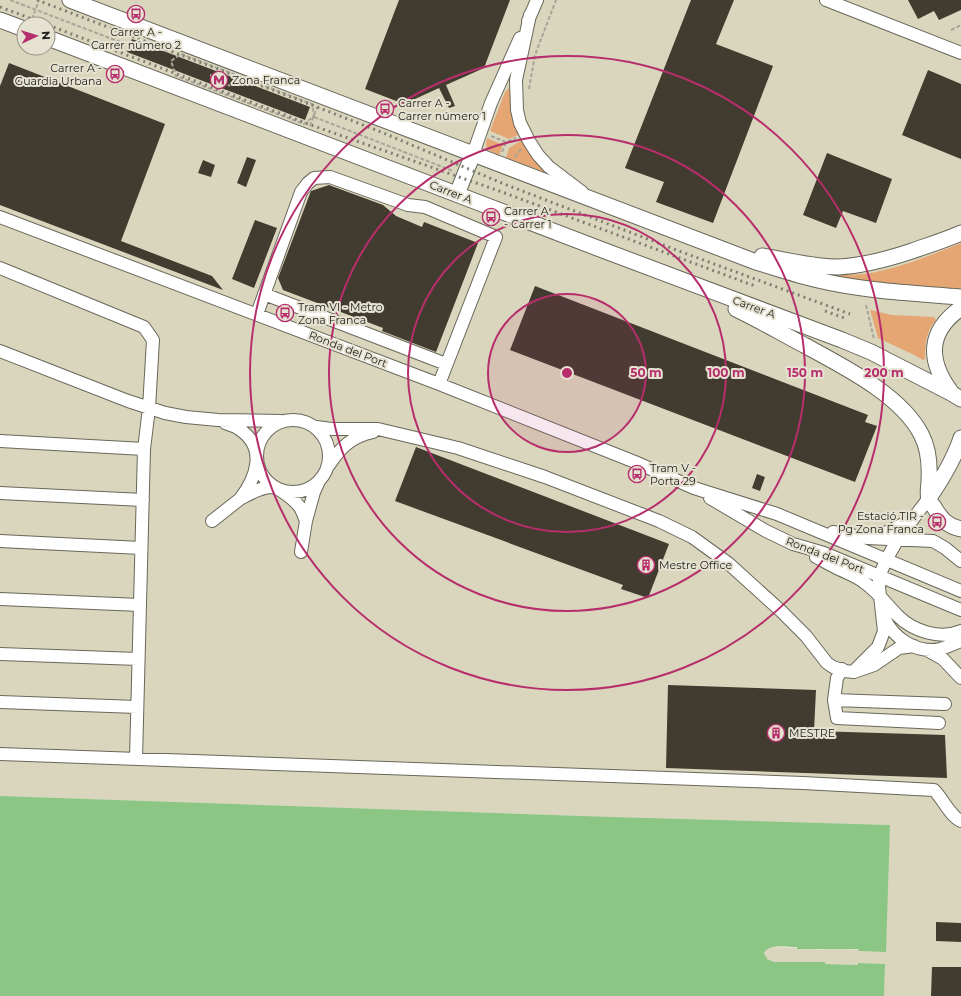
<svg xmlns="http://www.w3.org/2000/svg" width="961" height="996" font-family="Montserrat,sans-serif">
<rect width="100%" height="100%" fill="#e5e2d2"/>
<path fill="#dad6be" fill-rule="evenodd" d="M0,0H961V996H884L885,964L858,963V965L825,964L824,962H774L767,959L764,955L766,950L772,947L825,950V948L859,950V951L888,864L890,825L612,817L0,796ZM24,24H48V48H24Z"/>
<path fill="#e6a673" d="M509,88L511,91L520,134L509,139L490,131L505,92Z
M487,138L503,145L499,155L488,150L486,145Z
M522,140L545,170L544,172L506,158L509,148Z
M961,243V290L897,285L828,276C840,275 853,275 865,274C897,269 931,255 961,243Z
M870,310L892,315L934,317L936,320C926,331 925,344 925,359L923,360L912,354L878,338Z"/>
<path fill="#8cc685" d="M0,796L612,817L890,825L886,952L859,951L858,949H797V947C787,947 769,943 764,953L767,959L774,962H825V964L858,965V963L885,964L884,996H0Z"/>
<path fill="#423b2f" d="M399,0H510L484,68L446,85L455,106L449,108L439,88L404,104L365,89Z
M691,0H734L716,44L773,66L713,223L656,202L664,182L625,168Z
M908,0H961V10L939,20L934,11L918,19Z
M132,39L310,107L305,120L127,52Z
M9,63L165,124L121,241L212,276L223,290L0,205V86Z
M928,70L961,84V159L902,135Z
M827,153L892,179L876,223L843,211L836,228L803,215Z
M247,157L256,160L246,187L237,183Z
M203,160L215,165L211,177L198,173Z
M329,185L383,205L396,216L422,227L424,222L478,243L436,352L382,331L383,328L283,290L278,278L311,191Z
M255,220L277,228L254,288L232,279Z
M535,286L868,415L865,422L877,426L855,482L510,350Z
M416,447L669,544L648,598L621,589L623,585L395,501Z
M757,474L765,477L760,491L752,488Z
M668,685L816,690L814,731L945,735L947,778L666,768Z
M936,922L961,923V942L936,941Z
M932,967H961V996H931Z"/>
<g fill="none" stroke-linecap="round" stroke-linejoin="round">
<defs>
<path id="minor" d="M826,0L961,53
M530,15L516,80L517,110L520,123L529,141L538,155L549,167L582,192
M528,21L537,0
M473,154L491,103L520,38
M0,217L439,384L635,462L694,488L777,514L961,591
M0,268L144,327L153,340L149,408L144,449L136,759
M264,294L446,364
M257,314L301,192L308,183L314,178L330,177L408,205L425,207L496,237L439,384
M0,351L128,401L165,413L186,417L218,420L281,421
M257 456a36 36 0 1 1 72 0a36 36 0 1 1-72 0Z
M225,423C230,425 235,426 239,429C267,447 257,477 240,499C249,494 261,487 272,487C280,488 297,502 301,509C303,513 304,517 306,521L314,492L319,481
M316,427L332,429H378L458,448L545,477L659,521L692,537L728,563L781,611L806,636L827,663L833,667L844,671L854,672L874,665L899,648L914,646
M0,441L144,449
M329,465C341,447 351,437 373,432
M0,493L143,500
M710,498L766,531L793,544L824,553L961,610
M212,521L240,499
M833,532L867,538L933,541L945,548L961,561
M874,535L887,532L911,520
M0,541L141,548
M301,552L306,521
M816,557C824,561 832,566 841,570C849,574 858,577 865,583C878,592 887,605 898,616C913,631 940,640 961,631
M0,599L140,605
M884,617C893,638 916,654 940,649C947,647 954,644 961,641
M927,650L943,659L961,678
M0,654L138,659
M842,669L837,678L834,700L945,704
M855,670L878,647L884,631L879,587V577L886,560L898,539L928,499
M834,700L837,718L939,723
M0,702L137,707
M0,754L803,783L934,790C943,799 950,816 961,821"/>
<path id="major" d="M70,0L756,262C776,268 797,275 818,280C864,291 913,293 961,297
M0,20L24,29
M48,38L600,249L842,340L871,352L951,393L961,399
M457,194L473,154
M762,256C786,260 813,267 838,267C864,266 888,259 912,251C929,245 945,240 961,233
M736,309C759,320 781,333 804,345C842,366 900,394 921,434C929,449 930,465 929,481C929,486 927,495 929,499C930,502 932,505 934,507C941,519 947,526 961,529
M951,392C928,361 927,332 961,308
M929,498C942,479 954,460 961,438"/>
</defs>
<use href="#minor" stroke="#696759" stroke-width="14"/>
<use href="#major" stroke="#696759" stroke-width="17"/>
<path stroke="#a8a598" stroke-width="2" stroke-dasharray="4 2" stroke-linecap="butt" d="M10,0L128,45
M32,19L39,0
M951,30L961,25
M181,54L312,104L314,116L304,124L176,76L171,61Z
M210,75L222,80
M217,80L230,86
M529,89L535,55L556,0
M219,90L225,73
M314,117L453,171
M310,126L317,107
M491,136L506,142L516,138
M502,152L506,142
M515,157L521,149
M866,305L874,339"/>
<use href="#minor" stroke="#fff" stroke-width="12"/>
<use href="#major" stroke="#fff" stroke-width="15"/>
<path stroke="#807e73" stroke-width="3" stroke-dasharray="2 4" stroke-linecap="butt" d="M37,0L317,107L381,132L504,184L679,251L850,314
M0,7L46,24
M48,25L311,125L502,192L755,286
M825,311L847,319"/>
</g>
<circle cx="567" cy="373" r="79" fill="#b72e6c" fill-opacity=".12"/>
<g fill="none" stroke="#b72e6c" stroke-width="2">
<circle cx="567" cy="373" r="79"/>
<circle cx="567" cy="373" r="159"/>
<circle cx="567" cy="373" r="238"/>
<circle cx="567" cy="373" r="317"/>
</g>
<defs>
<symbol id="bus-ring" viewBox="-11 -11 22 22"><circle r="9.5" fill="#e5e2d2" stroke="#b72e6c" stroke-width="1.5"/><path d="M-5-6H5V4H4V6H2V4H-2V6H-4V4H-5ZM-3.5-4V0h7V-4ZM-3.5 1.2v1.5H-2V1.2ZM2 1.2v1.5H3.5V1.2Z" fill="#b72e6c"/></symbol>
<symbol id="metro-ring" viewBox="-11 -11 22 22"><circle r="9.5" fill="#e5e2d2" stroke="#b72e6c" stroke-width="1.5"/><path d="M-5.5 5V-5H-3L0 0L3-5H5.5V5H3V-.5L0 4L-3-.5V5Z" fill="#b72e6c"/></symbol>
<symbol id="building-ring" viewBox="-11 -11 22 22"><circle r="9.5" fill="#e5e2d2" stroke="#b72e6c" stroke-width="1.5"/><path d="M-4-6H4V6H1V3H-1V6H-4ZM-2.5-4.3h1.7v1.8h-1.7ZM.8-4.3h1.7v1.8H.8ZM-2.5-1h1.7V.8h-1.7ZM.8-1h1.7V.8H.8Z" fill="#b72e6c"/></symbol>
</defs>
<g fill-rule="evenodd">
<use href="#bus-ring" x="126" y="4" width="20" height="20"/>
<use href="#bus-ring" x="105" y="64" width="20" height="20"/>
<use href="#metro-ring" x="209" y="70" width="20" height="20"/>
<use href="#bus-ring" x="375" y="99" width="20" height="20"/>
<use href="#bus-ring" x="481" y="207" width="20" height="20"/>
<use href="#bus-ring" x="275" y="303" width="20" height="20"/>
<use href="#bus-ring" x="627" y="464" width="20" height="20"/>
<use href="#bus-ring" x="927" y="512" width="20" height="20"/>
<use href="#building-ring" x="636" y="555" width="20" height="20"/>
<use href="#building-ring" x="766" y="723" width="20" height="20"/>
</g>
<g text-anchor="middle" stroke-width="4" stroke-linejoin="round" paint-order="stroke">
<g font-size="11" fill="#1e1d17" stroke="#e5e2d2" text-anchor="start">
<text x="136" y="36" text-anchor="middle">Carrer A -<tspan x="136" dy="13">Carrer número 2</tspan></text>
<text x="102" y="72" text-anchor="end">Carrer A -<tspan x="102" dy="13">Guardia Urbana</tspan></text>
<text x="232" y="84">Zona Franca</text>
<text x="398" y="107">Carrer A -<tspan x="398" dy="13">Carrer número 1</tspan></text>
<text x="504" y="215">Carrer A<tspan x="504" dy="13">- Carrer 1</tspan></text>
<text x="298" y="311">Tram VI - Metro<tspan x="298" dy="13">Zona Franca</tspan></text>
<text x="650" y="472">Tram V -<tspan x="650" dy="13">Porta 29</tspan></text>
<text x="924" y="520" text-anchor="end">Estació TIR -<tspan x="924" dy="13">Pg Zona Franca</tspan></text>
<text x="659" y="569">Mestre Office</text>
<text x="789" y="737">MESTRE</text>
</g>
<g font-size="11" fill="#1e1d17" stroke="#e5e2d2">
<text transform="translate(451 192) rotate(21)" y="4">Carrer A</text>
<text transform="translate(754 307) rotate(20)" y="4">Carrer A</text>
<text transform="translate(348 349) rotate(21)" y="4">Ronda del Port</text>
<text transform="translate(825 555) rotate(21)" y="4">Ronda del Port</text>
</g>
</g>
<circle cx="567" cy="373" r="6" fill="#b72e6c" stroke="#e5e2d2" stroke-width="2"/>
<g font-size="12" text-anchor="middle" font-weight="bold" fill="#b72e6c" stroke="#e5e2d2" stroke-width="4" stroke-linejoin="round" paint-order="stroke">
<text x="646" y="377">50 m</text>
<text x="726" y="377">100 m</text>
<text x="805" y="377">150 m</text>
<text x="884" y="377">200 m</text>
</g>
<g transform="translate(36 36) rotate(86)"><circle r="19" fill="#e5e2d2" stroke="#959387"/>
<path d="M0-3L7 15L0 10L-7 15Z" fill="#b72e6c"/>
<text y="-6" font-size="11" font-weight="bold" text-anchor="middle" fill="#1e1d17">N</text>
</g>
</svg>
